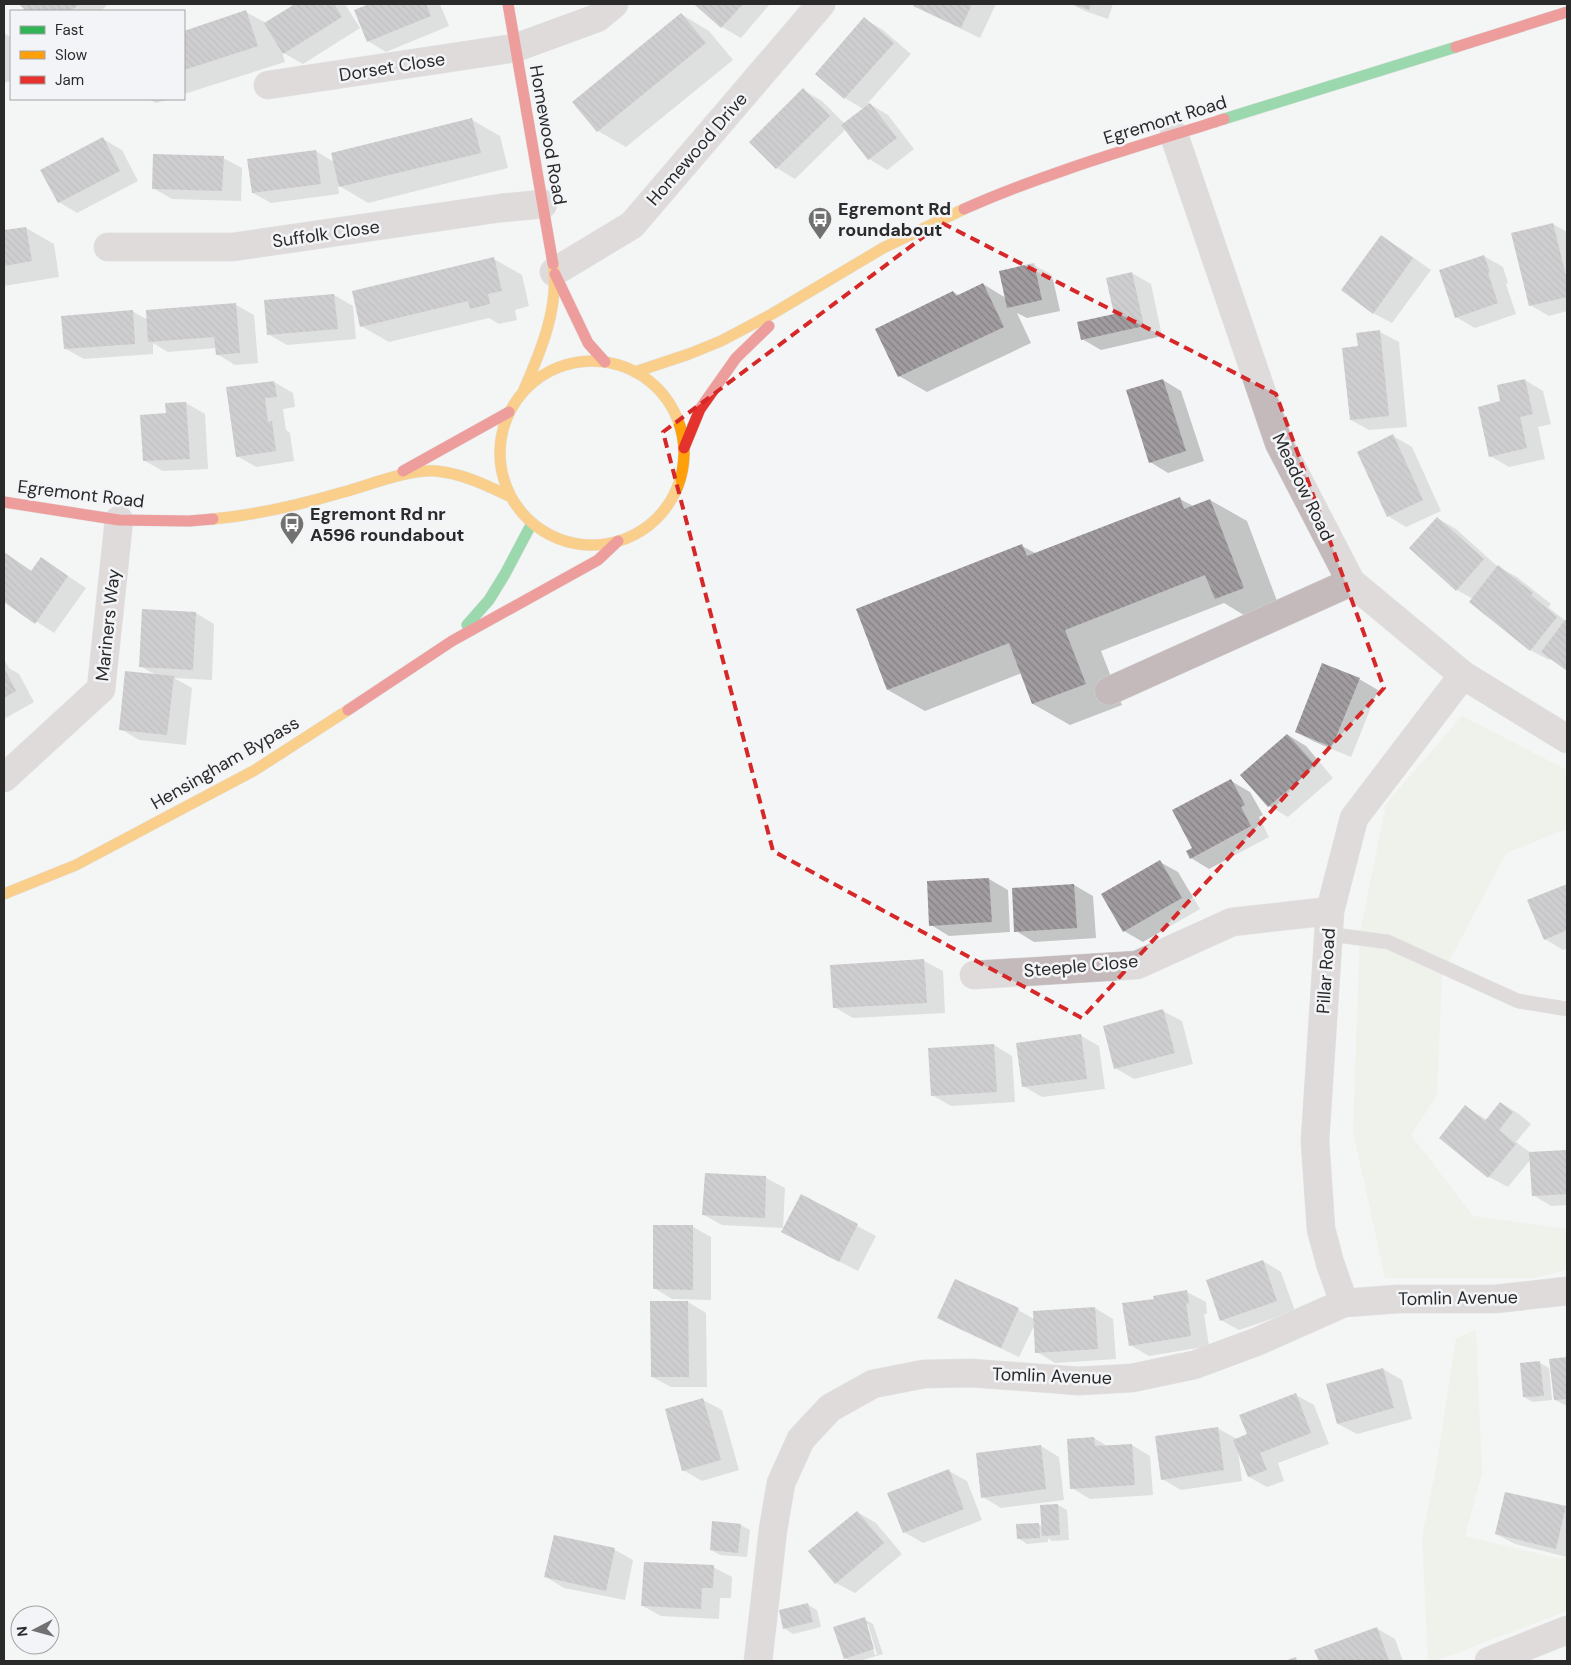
<svg xmlns="http://www.w3.org/2000/svg" width="1571" height="1665" font-family="'DM Sans',sans-serif">
<defs>
<pattern id="building-back-hatch" width="6" height="6" patternUnits="userSpaceOnUse" patternTransform="scale(1.25)"><rect width="6" height="6" fill="#a19ca0"/><path d="M-1 5l2 2M0 0l6 6M5-1l2 2" fill="none" stroke="#837f83"/></pattern>
</defs>
<rect width="100%" height="100%" fill="#f4f5f6"/>
<path fill="#e8ebde" d="M1462,716L1567,770V829L1506,853L1442,975L1437,1095L1411,1135L1473,1216L1567,1229V1270L1535,1278H1385L1353,1131L1360,933L1386,804Z
M1476,1330L1482,1473L1465,1536L1560,1559L1567,1557V1611L1435,1661H1428L1422,1537L1437,1462L1456,1338Z"/>
<path fill="#0003" fill-rule="evenodd" d="M22,4H108L101,11H28Z
M297,4H345L360,28L303,64L282,52L285,62L184,94V32L246,12L266,23Z
M372,4H440L449,26L386,52L368,41L355,11Z
M698,4H770L741,38L722,27L697,5Z
M916,4H996L980,38L934,16L915,6Z
M1071,4H1113L1108,19L1085,11Z
M681,14L709,31L733,60L626,147L598,131Z
M865,19L883,30L911,54L868,103L888,115L914,149L887,170L869,159L846,129L795,179L777,168L803,90L822,101L845,124L863,109L845,98L817,74Z
M4,33L10,37L11,39V81L4,83Z
M148,99H170L156,103Z
M472,120L500,136L508,168L368,203L338,185L339,194L271,203L253,193L316,151L334,162Z
M103,139L122,150L138,181L77,213L59,202Z
M223,158L242,168L241,201L172,199L153,188Z
M1553,224L1567,232V311L1549,316L1530,305Z
M26,228L54,244L59,277L4,286V232Z
M1382,237L1400,248L1431,270L1392,323L1373,313Z
M1484,256L1503,267L1508,283L1506,284L1516,314L1475,328L1456,317Z
M494,259L522,275L529,306L515,310L517,320L499,324L489,318L389,342L361,326Z
M1034,265L1052,275L1060,311L1027,318L1017,313L1031,343L927,392L899,376L953,292L960,296L983,284L1006,298Z
M1132,273L1151,284L1162,336L1101,350L1082,339L1115,315Z
M334,295L353,306L356,339L287,345L268,334L265,301Z
M236,305L254,315L258,363L235,365L217,354L216,348L168,352L153,343V354L84,359L66,349L132,311L148,320Z
M1380,332L1399,342L1407,427L1369,430L1351,420L1359,347Z
M1163,380L1181,391L1204,461L1168,473L1150,462Z
M1525,380L1543,391L1551,424L1538,427L1545,459L1509,467L1490,456L1502,402Z
M274,382L293,393L295,407L283,409L286,430L290,433L294,461L256,467L237,456L227,389Z
M186,403L205,414L208,469L163,471L145,461L167,415Z
M1393,436L1412,447L1441,511L1406,527L1388,516Z
M1180,499L1193,506L1210,500L1247,521L1280,609L1252,620L1224,603L1101,651L1122,705L1070,725L1033,704L1022,673L925,711L888,690L857,609L1022,546L1037,554Z
M1437,518L1456,529L1498,567L1517,577L1551,604L1548,607L1567,622V670L1551,658L1549,660L1530,650L1473,599L1457,590Z
M4,553L32,571L41,558L86,588L54,633L4,600Z
M196,613L214,624L212,680L174,678L192,688L186,745L139,740L121,729L156,675L140,666Z
M4,659L9,668L19,674L34,702L4,719Z
M1359,679L1378,690L1351,757L1315,742L1296,732Z
M1288,735L1306,746L1333,778L1288,817L1269,806L1242,775Z
M1231,781L1250,792L1263,815L1259,817L1269,837L1209,869L1191,858L1193,848Z
M1160,862L1178,872L1200,909L1143,942L1124,931L1103,895Z
M989,879L1008,890L1010,932L949,936L931,925Z
M1074,885L1093,896L1096,938L1034,942L1016,931L1013,889Z
M1567,885V948L1563,950L1545,939L1529,901Z
M924,961L943,971L945,1013L853,1018L834,1007Z
M1163,1011L1182,1021L1193,1064L1134,1079L1115,1068Z
M1080,1035L1099,1046L1105,1089L1042,1097L1023,1086Z
M994,1045L1012,1056L1015,1102L951,1106L932,1095Z
M1501,1103L1519,1114L1531,1124L1516,1142L1531,1153L1567,1151V1205L1551,1206L1533,1195L1531,1159L1508,1187L1489,1177L1466,1107L1487,1120Z
M706,1175L766,1178L785,1188L783,1228L722,1225L704,1215Z
M801,1196L876,1236L858,1271L801,1242Z
M693,1227L711,1237V1300L672,1299L654,1288Z
M1263,1261L1281,1272L1295,1311L1239,1330L1221,1320Z
M1187,1292L1206,1302L1207,1314H1204L1209,1346L1149,1356L1130,1345L1156,1300Z
M688,1302L706,1313L707,1387H671L652,1377Z
M1095,1308L1113,1319L1116,1359L1055,1363L1037,1352L1035,1324L1019,1357L957,1328L938,1318L1018,1310L1034,1319Z
M1567,1358V1406L1555,1400L1551,1360Z
M1540,1363L1549,1368L1552,1400L1533,1402L1524,1397Z
M1383,1369L1402,1380L1412,1419L1357,1434L1338,1424Z
M1296,1395L1314,1405L1329,1444L1278,1463L1284,1481L1267,1487L1249,1477L1238,1451L1242,1481L1181,1490L1162,1479L1217,1428L1237,1439L1249,1435Z
M703,1400L722,1410L739,1470L702,1481L683,1470Z
M1094,1438L1109,1447L1132,1445L1150,1456L1153,1495L1090,1499L1072,1488L1068,1440Z
M1041,1446L1059,1457L1064,1500L1001,1508L983,1497Z
M949,1471L967,1481L982,1520L923,1543L904,1532Z
M1058,1505L1067,1510L1069,1540L1052,1541L1048,1538V1542L1027,1544L1018,1538L1038,1524L1043,1527Z
M1565,1507L1567,1508V1557L1515,1544L1496,1534Z
M857,1512L876,1523L902,1554L855,1593L836,1583Z
M741,1525L750,1530L747,1557L720,1555L711,1550Z
M555,1536L615,1550L633,1560L625,1600L564,1588L546,1577Z
M713,1567L732,1577L731,1598H720L719,1619L661,1616L643,1606Z
M808,1605L817,1610L821,1627L793,1634L784,1628Z
M864,1619L873,1624L883,1654L859,1661H850L845,1658ZM865,1624H868L877,1655H875Z
M1376,1628L1395,1639L1403,1661H1320L1316,1651Z"/>
<path fill="url(#building-back-hatch)" d="M19,4H79L72,10L73,11H26Z
M295,4H334L342,17L283,54L264,23Z
M369,4H426L431,16L367,42L354,10Z
M697,4H743L721,28L695,5Z
M915,4H972L961,28L913,6Z
M1073,4H1091L1089,10Z
M246,10L258,46L184,70V31Z
M681,13L706,43L597,132L572,102Z
M864,17L894,43L844,99L815,74Z
M803,88L830,116L776,169L749,142Z
M870,103L897,138L868,160L841,125Z
M472,118L481,153L339,187L331,153Z
M103,137L120,171L58,203L40,170Z
M316,150L321,184L252,193L247,159Z
M153,154L224,156L222,191L152,189Z
M1553,223L1567,280V297L1529,306L1511,233Z
M26,227L32,261L4,266V230Z
M1381,235L1413,258L1373,314L1341,290Z
M1484,255L1490,272L1488,273L1498,303L1455,318L1439,270Z
M494,257L502,291L488,294L490,304L470,309L468,301L360,327L352,291Z
M1034,263L1042,300L1007,308L999,271Z
M1132,272L1144,326L1081,340L1077,322L1114,314L1106,278Z
M983,283L1004,327L898,377L875,329L953,291L956,296Z
M334,294L338,329L267,335L264,300Z
M236,303L240,353L216,355L214,337L148,342L146,310Z
M133,310L135,344L64,349L61,316Z
M1380,330L1389,416L1350,420L1342,348L1358,346L1356,333Z
M1163,379L1186,451L1149,463L1126,390Z
M1525,379L1533,414L1520,417L1527,448L1489,457L1478,407L1500,401L1497,385Z
M274,381L277,397L265,398L268,422L272,421L276,451L236,457L226,387Z
M186,402L190,459L143,461L140,415L166,413L165,403Z
M1393,434L1423,500L1387,517L1357,452Z
M1180,497L1184,509L1210,499L1244,588L1215,599L1205,575L1065,630L1086,684L1032,704L1009,643L887,690L856,609L1022,544L1027,556Z
M1437,517L1484,559L1456,591L1409,548Z
M4,552L31,571L41,557L68,576L35,624L4,602Z
M1498,565L1533,593L1531,595L1557,617L1530,651L1469,602Z
M142,609L196,612L193,670L139,667Z
M1565,620L1567,621V671L1541,652Z
M1322,663L1360,678L1332,747L1295,732Z
M4,668L16,691L4,698Z
M125,671L174,676L167,735L119,730Z
M1287,734L1316,766L1268,807L1240,775Z
M1231,779L1245,805L1241,807L1251,826L1190,859L1186,851L1192,848L1172,810Z
M1160,860L1182,898L1123,932L1101,894Z
M989,878L992,922L929,926L927,881Z
M1074,884L1077,928L1014,932L1012,888Z
M1567,884V930L1544,940L1527,900Z
M924,959L927,1003L833,1008L830,965Z
M1163,1009L1175,1053L1114,1069L1103,1026Z
M1081,1034L1087,1079L1022,1087L1016,1043Z
M994,1044L997,1092L931,1096L928,1048Z
M1500,1102L1513,1112L1499,1130L1516,1144L1488,1178L1439,1138L1465,1105L1485,1121Z
M1567,1150V1194L1532,1196L1529,1152Z
M705,1173L766,1176L765,1218L702,1215Z
M801,1194L858,1224L839,1262L781,1232Z
M653,1225H693V1290L653,1289Z
M1263,1260L1277,1301L1220,1321L1206,1280Z
M955,1279L1019,1308L1001,1348L937,1318Z
M1187,1290L1189,1303L1186,1304L1191,1336L1129,1346L1122,1303L1154,1299L1153,1296Z
M650,1301H688L689,1377H651Z
M1095,1307L1098,1349L1035,1353L1033,1311Z
M1567,1357V1399L1554,1400L1549,1359Z
M1540,1361L1544,1396L1523,1397L1520,1363Z
M1383,1368L1394,1408L1337,1424L1326,1384Z
M1296,1393L1311,1433L1260,1453L1267,1470L1248,1477L1233,1440L1247,1434L1239,1415Z
M703,1398L721,1460L682,1471L665,1409Z
M1218,1427L1224,1470L1161,1480L1155,1436Z
M1094,1437L1095,1446L1132,1444L1135,1485L1070,1489L1067,1439Z
M1041,1445L1046,1489L981,1498L976,1453Z
M949,1469L964,1509L903,1533L887,1493Z
M1505,1492L1566,1506L1556,1549L1495,1534Z
M1058,1504L1060,1535L1042,1536L1040,1505Z
M857,1511L884,1543L835,1584L808,1551Z
M712,1521L741,1524L738,1553L710,1550Z
M1039,1523L1040,1538L1017,1539L1016,1524Z
M554,1535L615,1548L606,1591L544,1577Z
M644,1562L714,1565L713,1588H702L701,1609L641,1606Z
M808,1603L813,1622L783,1629L779,1610Z
M865,1617L874,1649L844,1659L833,1627Z
M1377,1627L1389,1661H1319L1314,1650Z
M1296,1657L1297,1661H1284Z"/>
<g fill="none" stroke-linecap="round" stroke-linejoin="round">
<defs>
<path id="lane" d="M1328,934L1388,942L1518,1001L1567,1009"/>
<path id="street" d="M268,85L515,48L597,18L614,4
M1174,135L1279,443L1351,582L1463,675L1567,739
M108,247H233L501,208L543,204
M554,272L632,225L821,4
M1109,691L1351,582
M4,778L101,689L119,520
M974,975L1137,965L1232,922L1330,911
M1344,1303L1330,1263L1321,1229L1315,1141L1330,911L1354,818L1463,675
M758,1661L773,1530L781,1483L801,1439L830,1408L873,1384L924,1374L971,1373L1079,1381L1132,1378L1194,1365L1256,1342L1344,1303L1398,1299H1495L1567,1291
M1489,1661L1567,1630"/>
<path id="fast" d="M1224,119L1456,47
M467,625L489,600L505,574L532,523"/>
<path id="slow" d="M500 453a92 92 0 1 1 184 0a92 92 0 1 1-184 0Z
M635,372L689,354L721,341L772,314L883,248L964,209
M523,392C540,353 560,307 553,264
M213,519C256,515 299,505 340,493C367,486 408,469 436,471C464,474 486,485 511,497
M4,894L76,865L255,770L348,710"/>
<path id="jam" d="M508,4L553,264
M1456,47L1567,12
M964,209C1048,172 1136,147 1224,119
M555,274L588,343L605,362
M684,448L700,409L736,358L769,326
M403,471L509,412
M4,502L119,520L189,521L213,519
M348,710L452,641L598,560L618,541"/>
</defs>
<use href="#lane" stroke="#d0d0d1" stroke-width="15"/>
<use href="#street" stroke="#d0d0d1" stroke-width="29"/>
<use href="#fast" stroke="#d0d0d1" stroke-width="12"/>
<use href="#slow" stroke="#d0d0d1" stroke-width="12"/>
<use href="#jam" stroke="#d0d0d1" stroke-width="12"/>
<use href="#lane" stroke="#c5babb" stroke-width="14"/>
<use href="#street" stroke="#c5babb" stroke-width="28"/>
<use href="#fast" stroke="#30b455" stroke-width="11"/>
<use href="#slow" stroke="#ff9f0a" stroke-width="11"/>
<use href="#jam" stroke="#e5322d" stroke-width="11"/>
</g>
<path d="M0 0H1571V1665H0ZM942,223L1276,394L1384,688L1082,1018L773,851L663,432Z" fill="#f4f5f6" fill-opacity=".55" fill-rule="evenodd"/>
<path fill="none" stroke="#d62828" stroke-width="4" stroke-dasharray="10 6" stroke-linejoin="round" d="M942,223L1276,394L1384,688L1082,1018L773,851L663,432Z"/>
<defs>
<symbol id="bus-pin" viewBox="-11 -11 22 30"><path d="M0 17L-7.5 6A9.5 9.5 0 1 1 7.5 6Z" fill="#717172" stroke="#f3f4f7"/><path d="M-5-6H5V4H4V6H2V4H-2V6H-4V4H-5ZM-3.5-4V0h7V-4ZM-3.5 1.2v1.5H-2V1.2ZM2 1.2v1.5H3.5V1.2Z" fill="#fff"/></symbol>
</defs>
<g fill-rule="evenodd">
<use href="#bus-pin" x="806" y="205" width="28" height="38"/>
<use href="#bus-pin" x="278" y="510" width="28" height="38"/>
</g>
<g text-anchor="middle" stroke-width="5" stroke-linejoin="round" paint-order="stroke">
<g font-size="18" fill="#2a2a2b" stroke="#f3f4f7">
<text transform="translate(392 67) rotate(-9)" y="6">Dorset Close</text>
<text transform="translate(1165 120) rotate(-17)" y="6">Egremont Road</text>
<text transform="translate(548 135) rotate(80)" y="6">Homewood Road</text>
<text transform="translate(697 149) rotate(-49)" y="6">Homewood Drive</text>
<text transform="translate(326 234) rotate(-8)" y="6">Suffolk Close</text>
<text transform="translate(1303 487) rotate(64)" y="6">Meadow Road</text>
<text transform="translate(81 494) rotate(7)" y="6">Egremont Road</text>
<text transform="translate(108 625) rotate(-84)" y="6">Mariners Way</text>
<text transform="translate(225 763) rotate(-30)" y="6">Hensingham Bypass</text>
<text transform="translate(1081 966) rotate(-5)" y="6">Steeple Close</text>
<text transform="translate(1326 971) rotate(-86)" y="6">Pillar Road</text>
<text transform="translate(1458 1298) rotate(-1)" y="6">Tomlin Avenue</text>
<text transform="translate(1052 1376) rotate(2)" y="6">Tomlin Avenue</text>
</g>
<g font-size="18" font-weight="bold" fill="#2a2a2b" stroke="#f3f4f7" text-anchor="start">
<text x="838" y="215">Egremont Rd<tspan x="838" dy="21">roundabout</tspan></text>
<text x="310" y="520">Egremont Rd nr<tspan x="310" dy="21">A596 roundabout</tspan></text>
</g>
</g>
<rect width="1571" height="1665" fill="none" stroke="#2a2a2b" stroke-width="10"/>
<rect x="10" y="10" width="175" height="90" fill="#f3f4f7" stroke="#a3a3a5"/>
<rect x="20" y="26" width="25" height="8" fill="#30b455" stroke="#a3a3a5"/>
<text x="55" y="35" font-size="15" fill="#2a2a2b">Fast</text>
<rect x="20" y="51" width="25" height="8" fill="#ff9f0a" stroke="#a3a3a5"/>
<text x="55" y="60" font-size="15" fill="#2a2a2b">Slow</text>
<rect x="20" y="76" width="25" height="8" fill="#e5322d" stroke="#a3a3a5"/>
<text x="55" y="85" font-size="15" fill="#2a2a2b">Jam</text>
<g transform="translate(35 1630) rotate(264)"><circle r="24" fill="#f3f4f7" stroke="#a3a3a5"/>
<path d="M0-4L9 19L0 12L-9 19Z" fill="#717172"/>
<text y="-8" font-size="14" font-weight="bold" text-anchor="middle" fill="#2a2a2b">N</text>
</g>
</svg>
